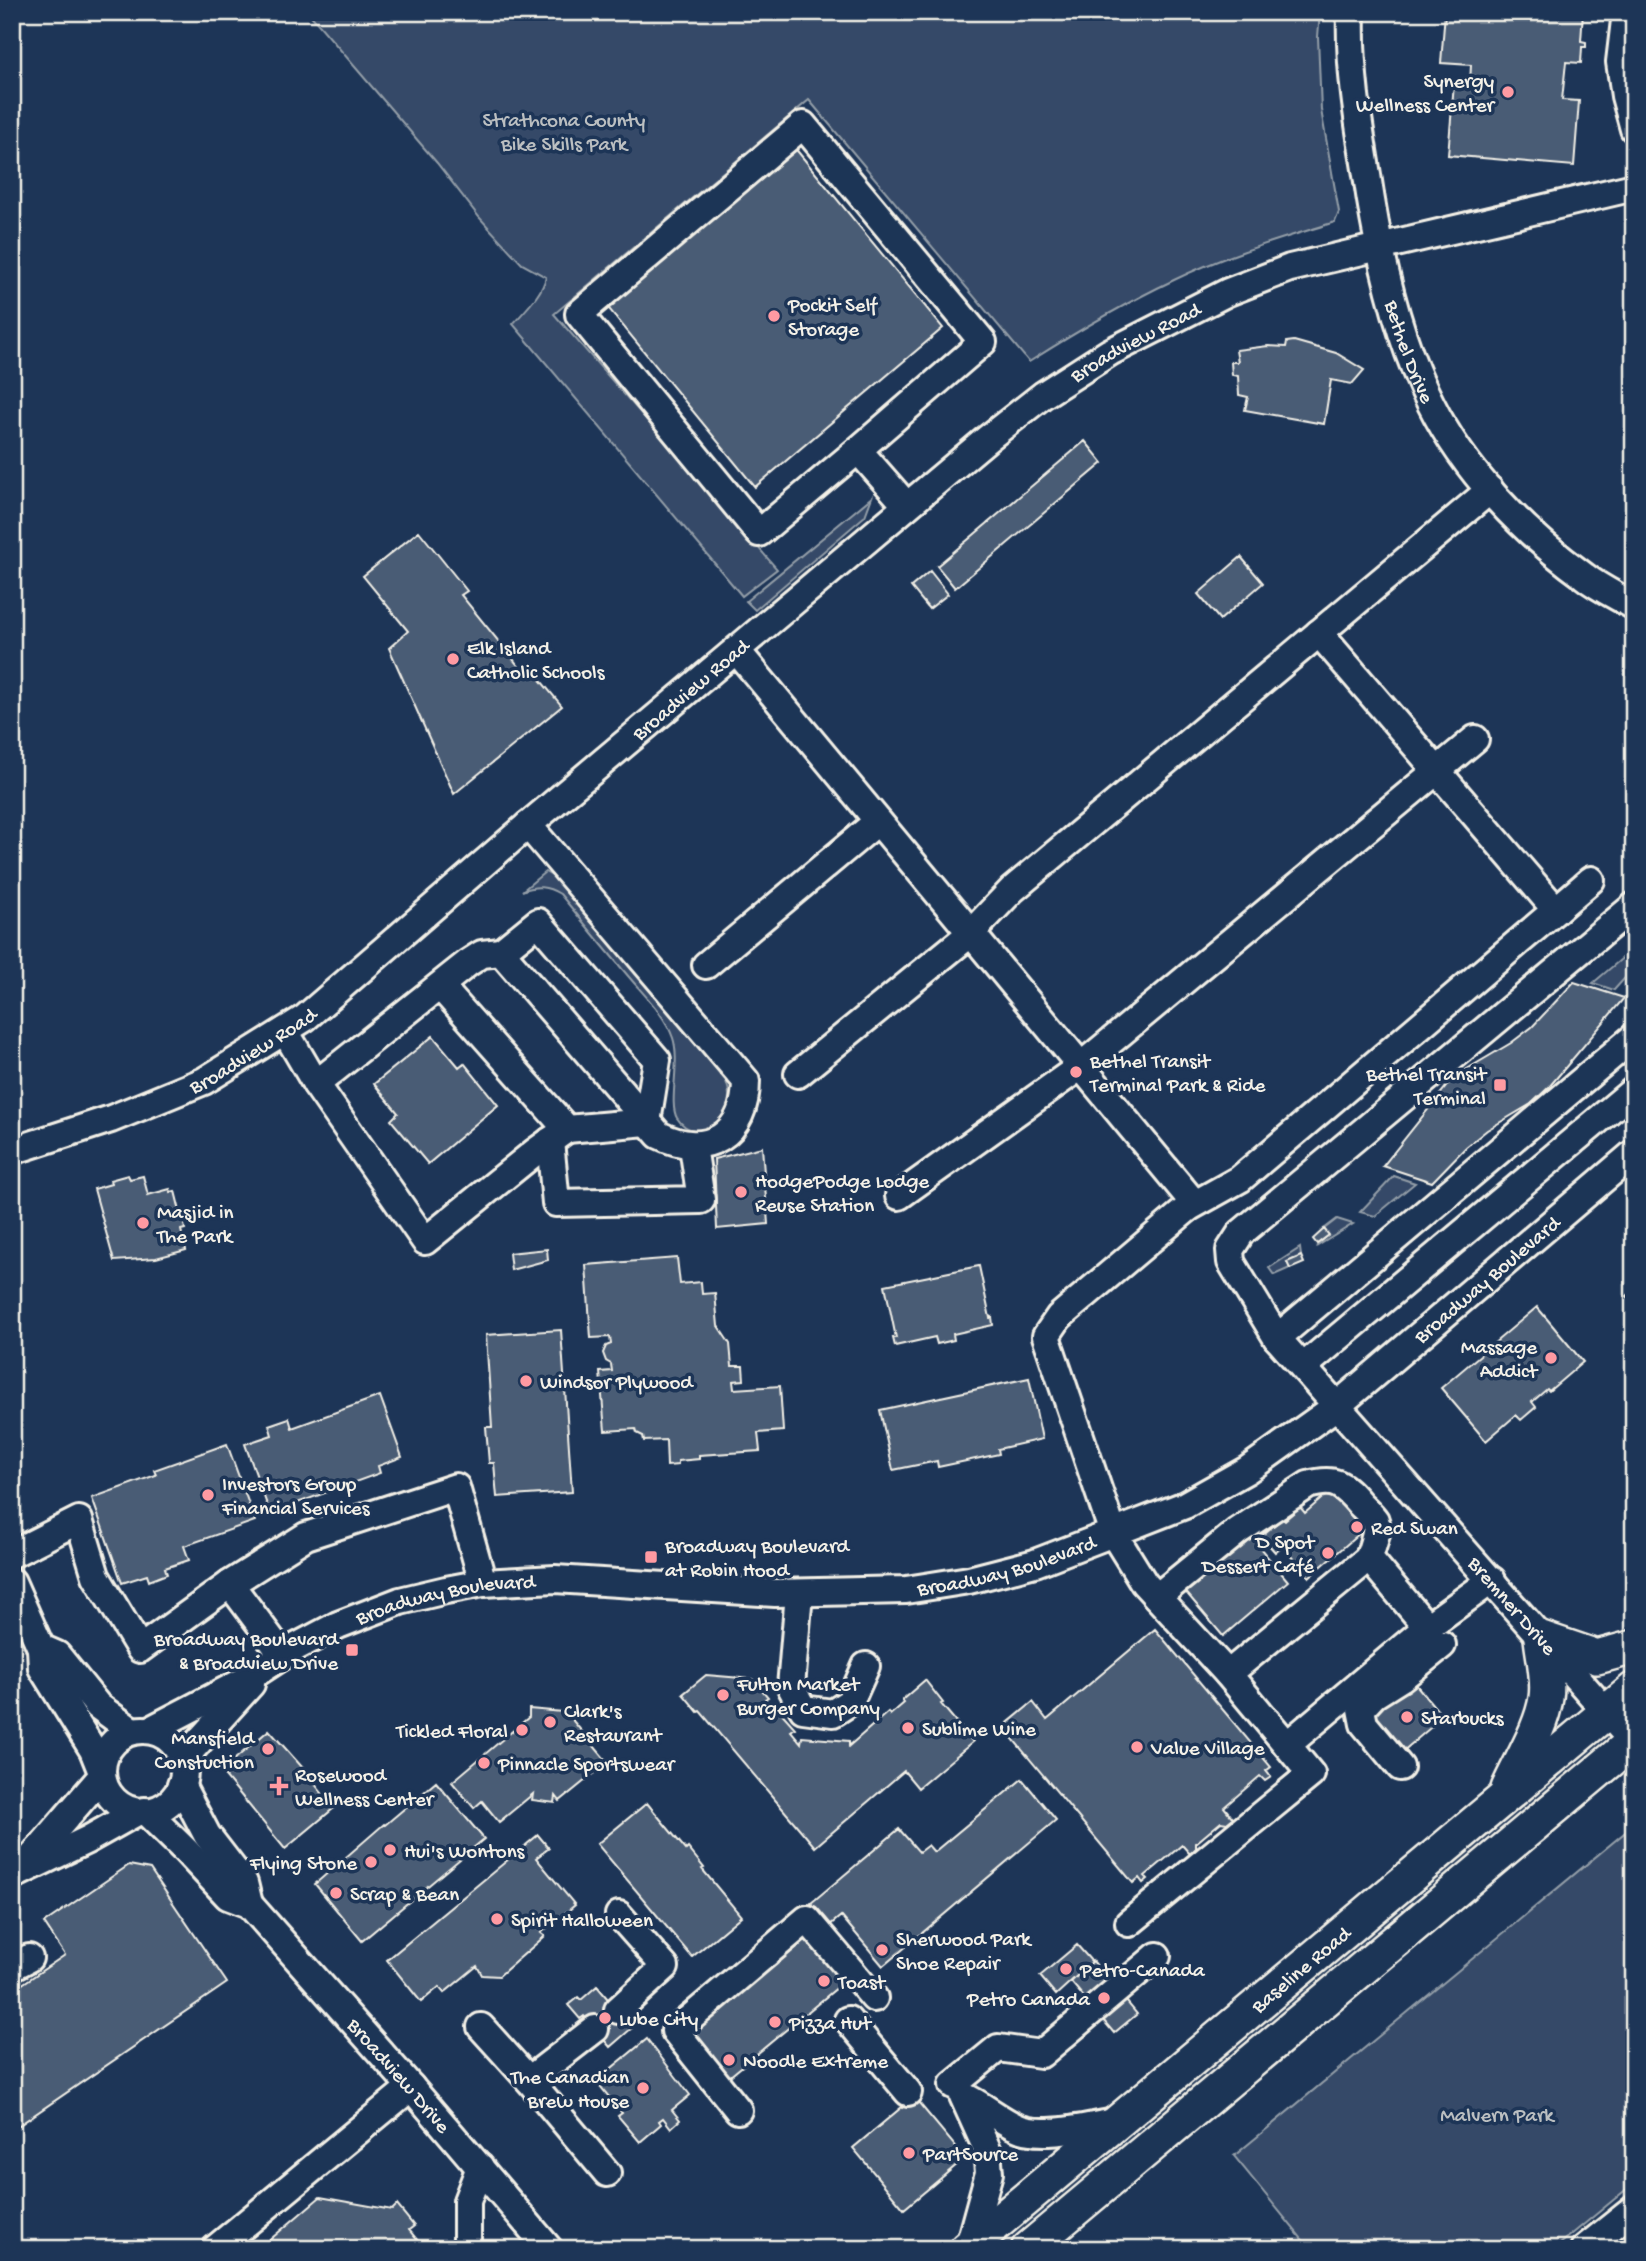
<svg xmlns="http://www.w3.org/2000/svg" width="1646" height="2261" font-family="'Gochi Hand',sans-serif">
<rect width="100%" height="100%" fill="#1d3557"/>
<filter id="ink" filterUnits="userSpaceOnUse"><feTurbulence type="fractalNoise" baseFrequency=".0143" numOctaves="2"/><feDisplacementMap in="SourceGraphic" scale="14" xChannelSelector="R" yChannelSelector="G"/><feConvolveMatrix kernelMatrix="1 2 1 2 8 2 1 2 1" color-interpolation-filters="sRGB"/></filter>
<g filter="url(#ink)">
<path fill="#354a67" stroke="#949ea8" stroke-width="2" d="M308,12H1320L1318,37L1321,110L1339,212L1335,222C1281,239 1225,255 1174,280C1123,304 1076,332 1029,362L809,100L554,314L777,569L742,596L513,324C524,311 542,295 546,277L522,264L479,217L437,163Z
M872,497L865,516L755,610L746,601Z
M545,872L559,880L726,1081C741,1118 696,1148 677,1118C668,1103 681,1062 673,1038C665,1015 645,996 629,977C606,950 583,922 560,894C547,886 536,885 522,891Z
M1633,949L1634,968L1614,990L1593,983Z
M1394,1176L1415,1183L1375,1216L1360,1212Z
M1337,1219L1353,1224L1316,1247L1328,1235L1324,1229Z
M1300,1248L1301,1256L1287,1262L1290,1268L1274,1275L1269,1268Z
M1634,1825V2183L1554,2249H1310L1234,2156Z"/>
<path fill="#485b74" stroke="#f4f1e8" stroke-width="2" d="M1445,12H1583L1581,41L1586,42V47H1582L1581,63L1566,62L1562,100L1579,101L1574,166L1448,155L1454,83L1470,84L1471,65L1441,63Z
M794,147L943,328L755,487L605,304Z
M1294,341L1336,353L1364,370L1352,384L1331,380L1324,424L1245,410L1248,397L1239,395L1238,376L1232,375L1231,362H1238L1236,350L1268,346L1286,347L1287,342Z
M1085,441L1103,463L955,588L937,566Z
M419,531L467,591L461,595L521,669L527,664L562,706L454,794L389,648L408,631L363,576Z
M1241,557L1263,583L1220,620L1198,594Z
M930,571L948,594L929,609L911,587Z
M1574,982L1624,998L1549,1087L1531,1104L1487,1130L1466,1147L1432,1182L1383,1166L1450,1082L1467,1069L1511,1043L1532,1027Z
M433,1036L459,1067L464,1063L498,1105L428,1164L391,1120L398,1113L374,1084Z
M762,1147L768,1224L717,1229L714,1159Z
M128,1175L130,1179L143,1176L148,1195L170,1189L171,1192L175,1191L180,1211H184L186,1215L182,1216L185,1229L181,1230L186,1250L156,1258L114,1261L94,1189L111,1184L110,1180Z
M1324,1229L1329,1235L1317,1244L1313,1239Z
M547,1249L548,1260L511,1270L509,1253Z
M1301,1256L1304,1263L1290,1269L1287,1262Z
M677,1258L680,1284L701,1282L702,1294L715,1293L718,1326L730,1344L732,1366H743L744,1380L733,1381L734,1389L780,1386L783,1431L758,1433L760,1451L699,1455V1459L678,1461V1465L667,1466L666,1440L644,1441L643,1436L637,1433L636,1429L605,1431L600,1372L612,1371L611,1364L606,1361L603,1353L606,1346L611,1344L610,1337L591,1338L586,1265Z
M979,1266L990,1318L992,1317L993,1325L953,1334L954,1340L937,1344L935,1337L895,1346L893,1338H896L885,1285Z
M1634,1290V1304L1627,1296Z
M1537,1307L1583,1362L1549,1391L1547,1389L1532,1402L1536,1407L1521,1420L1516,1415L1486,1441L1441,1388Z
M561,1330L572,1492L497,1497L494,1463H489L486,1427H492L486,1335Z
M1029,1378L1042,1439L998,1449L999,1454L938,1467L937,1461L893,1470L880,1410Z
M380,1396L402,1457L378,1466L380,1473L270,1513L245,1444L272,1435L269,1425L289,1418L292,1428Z
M227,1444L255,1521L184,1546L189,1560L165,1568L167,1574L149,1581L147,1575L122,1583L92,1498L156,1475L154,1470Z
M1328,1493L1335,1500L1340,1496L1367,1527L1309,1577L1282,1546L1275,1552L1261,1536L1283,1518L1285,1520L1300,1507L1305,1513Z
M1249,1535L1288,1581L1223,1636L1184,1590Z
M1155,1629L1271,1767L1266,1771L1271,1777L1265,1781L1260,1776L1224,1807L1233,1818L1227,1823L1221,1822L1196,1843V1848L1190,1854L1182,1845L1145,1876L1148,1879L1143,1883L1139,1878L1133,1883L1003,1727L1033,1702L1047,1720Z
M706,1675L753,1679L768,1697L765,1699L776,1713L779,1710L795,1728L791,1731L801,1743L802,1737L849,1741V1746L888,1712L890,1715L904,1703L902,1700L925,1680L943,1703L941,1704L973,1742L918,1788L904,1771L815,1847L700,1711L698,1712L683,1694Z
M1413,1681L1443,1717L1402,1752L1371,1716Z
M529,1709L574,1713L573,1721L609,1764L605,1768L603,1766L560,1801L556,1796L555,1803L532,1800L533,1794L499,1822L482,1801L474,1808L452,1782L529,1717Z
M269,1730L311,1777L310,1778L334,1808L285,1849L221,1771Z
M1022,1779L1056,1820L883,1966L841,1916L830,1925L811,1903L899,1829L919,1852L928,1845L934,1852Z
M436,1782L484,1839L362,1941L315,1884L384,1824L385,1825Z
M647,1803L686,1850L688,1848L704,1868L702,1869L741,1916L692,1957L597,1844Z
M538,1835L549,1848L536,1858L575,1905L541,1933L545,1936L499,1976L482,1975L477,1966L444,1993L439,1987L421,2002L387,1960Z
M129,1865L150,1869L227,1983L12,2130V1991L65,1955L44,1923Z
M814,1933L850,1977L729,2077L692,2033Z
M1077,1945L1092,1962L1056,1995L1040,1976Z
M1093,1961L1137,2014L1114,2033L1071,1982Z
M597,1986L632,2028L610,2047L584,2016L580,2019L568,2005L578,1997L581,2000Z
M647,2039L690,2095L672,2110L680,2120L671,2128L663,2118L659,2121L661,2124L640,2142L618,2116L622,2113L596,2081Z
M914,2097L965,2158L904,2209L853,2148Z
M320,2197L392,2210L397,2205L414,2226L409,2230L423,2247L421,2249H259Z"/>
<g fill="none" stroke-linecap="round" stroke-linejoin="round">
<defs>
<g id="minor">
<path id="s1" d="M1351,12C1349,67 1358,121 1367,175C1378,250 1396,336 1431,404C1464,471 1523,532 1584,576C1599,588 1617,596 1634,606"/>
<path d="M1626,12L1620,62L1625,96L1634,129"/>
<path d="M858,450L983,342L803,125L579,314L759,533L858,450L907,506"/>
<path d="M737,651L971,933L1012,890L1490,490"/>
<path d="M1556,910L1591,880"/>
<path d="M706,965L877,822"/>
<path d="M440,986L567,1129L647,1122L657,1060L538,922L501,952"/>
<path d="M285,1031L316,1084L468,963L482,954L501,952L659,1135C707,1159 746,1135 746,1081L528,825"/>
<path d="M798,1074L971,933L1189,1197L1188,1208L1059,1317L1046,1336L1113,1533L1144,1583L1228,1674L1369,1558L1427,1627L1492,1580"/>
<path d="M316,1084L425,1241L535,1152L567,1129"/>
<path d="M550,1141L556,1203L701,1200L693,1146"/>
<path id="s2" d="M12,1151L111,1119L204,1081L305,1018L528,825L987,439L1043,395L1110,352L1228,292L1290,268L1634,187"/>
<path d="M899,1196L1081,1066L1475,739"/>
<path d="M1188,1208L1240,1179L1556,910L1319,633"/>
<path d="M1277,1338L1634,1037"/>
<path d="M1303,1367L1634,1090"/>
<path d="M12,1554L79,1520L96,1576L140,1649L230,1584"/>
<path d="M12,1582L41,1648L42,1668L93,1750L101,1770"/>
<path d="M799,1593L791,1687L803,1709L833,1713L850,1702L866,1666"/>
<path d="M1157,1597L1238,1531L1308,1485C1335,1477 1343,1484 1360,1504C1365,1509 1372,1515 1375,1520C1380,1531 1371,1548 1369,1558"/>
<path d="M41,1648L57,1655L98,1706L132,1731"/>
<path d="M283,1655L230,1584L306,1536L456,1487L483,1583"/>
<path d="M1228,1674L1287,1745L1427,1627"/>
<path id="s3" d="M150,1730L244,1681L296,1647L338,1625L400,1601L446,1590L483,1583L555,1579L775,1593L906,1590L969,1580L1035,1563L1113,1533L1185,1505L1247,1470L1338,1405L1634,1153"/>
<circle cx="143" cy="1771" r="41"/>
<path d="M1633,1742L1277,1338L1231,1262L1230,1250L1241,1233L1634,906"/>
<path d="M183,1763L193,1748L251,1684"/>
<path d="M1400,1767L1364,1724L1361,1709L1374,1695L1401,1678L1442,1645"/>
<path d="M181,1785L207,1835L244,1883L249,1904"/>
<path id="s4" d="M145,1811L186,1851L228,1896L249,1904L411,2087L549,2249"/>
<path d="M26,1864L102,1776"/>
<path d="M12,1876L87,1840L137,1812"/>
<path d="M1129,1923L1311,1774L1287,1745"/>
<path d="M12,1967L29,1958"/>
<path d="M618,2010L665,1967L619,1915"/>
<path d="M848,2020L908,2092"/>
<path d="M481,2027L529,2080L607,2173"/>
<path d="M529,2080L595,2029"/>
<path d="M953,2085L998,2048L1041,2054L1157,1956"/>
<path d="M738,2110L675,2031L807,1919L874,1998"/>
<path d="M969,2246L989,2173L987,2149L963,2096C981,2104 996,2117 1014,2126C1040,2140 1088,2126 1116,2122"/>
<path d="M215,2249L411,2087"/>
<path d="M467,2249V2201L480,2167"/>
<path d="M1584,2249L1634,2209"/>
</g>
<g id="major">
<path d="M1508,1789C1520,1762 1542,1727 1546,1698C1549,1679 1543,1657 1541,1638L1597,1657L1634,1647"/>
<path id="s5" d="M966,2249L1634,1689"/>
<path d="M1028,2249L1634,1741"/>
</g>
</defs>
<use href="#minor" stroke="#f4f1e8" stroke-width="32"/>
<use href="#major" stroke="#f4f1e8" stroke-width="38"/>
<use href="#minor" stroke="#1d3557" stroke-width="26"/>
<use href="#major" stroke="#1d3557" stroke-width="33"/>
</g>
</g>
<g fill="#ff9aa2" stroke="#1d3557" stroke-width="2.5">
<circle cx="1508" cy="92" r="7"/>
<circle cx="774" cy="316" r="7"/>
<circle cx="453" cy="659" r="7"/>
<circle cx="1076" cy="1072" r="7"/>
<rect x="1493" y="1078" width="14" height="14" rx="3.5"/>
<circle cx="741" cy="1192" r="7"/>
<circle cx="143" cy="1223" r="7"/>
<circle cx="1551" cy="1358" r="7"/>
<circle cx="526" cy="1381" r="7"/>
<circle cx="208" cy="1495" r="7"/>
<circle cx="1357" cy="1527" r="7"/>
<circle cx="1328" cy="1553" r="7"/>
<rect x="644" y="1550" width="14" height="14" rx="3.5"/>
<rect x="345" y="1643" width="14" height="14" rx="3.5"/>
<circle cx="723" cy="1695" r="7"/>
<circle cx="1407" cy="1717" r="7"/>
<circle cx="550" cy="1722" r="7"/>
<circle cx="908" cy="1728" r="7"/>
<circle cx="522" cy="1730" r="7"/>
<circle cx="1137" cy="1747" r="7"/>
<circle cx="268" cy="1749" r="7"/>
<circle cx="484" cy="1763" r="7"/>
<path d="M275.5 1775.5h7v7h7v7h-7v7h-7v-7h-7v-7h7z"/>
<circle cx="390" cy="1850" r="7"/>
<circle cx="371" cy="1862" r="7"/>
<circle cx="336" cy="1893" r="7"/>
<circle cx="497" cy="1919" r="7"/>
<circle cx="882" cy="1950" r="7"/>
<circle cx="1066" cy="1969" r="7"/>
<circle cx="824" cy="1981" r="7"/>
<circle cx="1104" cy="1998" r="7"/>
<circle cx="605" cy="2018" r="7"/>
<circle cx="775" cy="2022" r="7"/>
<circle cx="729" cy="2060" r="7"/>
<circle cx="643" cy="2088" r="7"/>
<circle cx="909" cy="2153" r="7"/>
</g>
<g text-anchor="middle" stroke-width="7" stroke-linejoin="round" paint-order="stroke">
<g font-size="21" fill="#f4f1e8" stroke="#1d3557" text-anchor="start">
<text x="1494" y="87" text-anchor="end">Synergy<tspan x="1494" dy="24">Wellness Center</tspan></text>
<text x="788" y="311">Pockit Self<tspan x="788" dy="24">Storage</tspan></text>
<text x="467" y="654">Elk Island<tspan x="467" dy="24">Catholic Schools</tspan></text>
<text x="1090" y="1067">Bethel Transit<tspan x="1090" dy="24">Terminal Park &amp; Ride</tspan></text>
<text x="1486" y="1080" text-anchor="end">Bethel Transit<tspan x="1486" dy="24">Terminal</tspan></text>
<text x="755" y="1187">HodgePodge Lodge<tspan x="755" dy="24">Reuse Station</tspan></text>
<text x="157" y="1218">Masjid in<tspan x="157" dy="24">The Park</tspan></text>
<text x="1537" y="1353" text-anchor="end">Massage<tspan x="1537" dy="24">Addict</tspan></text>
<text x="540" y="1388">Windsor Plywood</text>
<text x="222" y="1490">Investors Group<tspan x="222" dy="24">Financial Services</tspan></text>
<text x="1371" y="1534">Red Swan</text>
<text x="1314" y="1548" text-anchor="end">D Spot<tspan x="1314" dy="24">Dessert Café</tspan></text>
<text x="665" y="1552">Broadway Boulevard<tspan x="665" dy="24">at Robin Hood</tspan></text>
<text x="338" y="1645" text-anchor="end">Broadway Boulevard<tspan x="338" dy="24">&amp; Broadview Drive</tspan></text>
<text x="737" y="1690">Fulton Market<tspan x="737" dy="24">Burger Company</tspan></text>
<text x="564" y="1717">Clark's<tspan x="564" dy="24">Restaurant</tspan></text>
<text x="1421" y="1724">Starbucks</text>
<text x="922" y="1735">Sublime Wine</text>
<text x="508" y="1737" text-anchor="end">Tickled Floral</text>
<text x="254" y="1744" text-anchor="end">Mansfield<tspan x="254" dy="24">Constuction</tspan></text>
<text x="1151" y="1754">Value Village</text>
<text x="498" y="1770">Pinnacle Sportswear</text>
<text x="295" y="1781">Rosewood<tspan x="295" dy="24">Wellness Center</tspan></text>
<text x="404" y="1857">Hui's Wontons</text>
<text x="357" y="1869" text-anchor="end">Flying Stone</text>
<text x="350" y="1900">Scrap &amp; Bean</text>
<text x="511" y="1926">Spirit Halloween</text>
<text x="896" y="1945">Sherwood Park<tspan x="896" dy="24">Shoe Repair</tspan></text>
<text x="1080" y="1976">Petro-Canada</text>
<text x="838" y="1988">Toast</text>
<text x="1090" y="2005" text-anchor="end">Petro Canada</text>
<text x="619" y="2025">Lube City</text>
<text x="789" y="2029">Pizza Hut</text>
<text x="743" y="2067">Noodle Extreme</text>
<text x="629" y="2083" text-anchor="end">The Canadian<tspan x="629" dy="24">Brew House</tspan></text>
<text x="923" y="2160">PartSource</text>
</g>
<g font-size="21" fill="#bbbfc1" stroke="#1d3557">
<text x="564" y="126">Strathcona County<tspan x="564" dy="24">Bike Skills Park</tspan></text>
<text x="1497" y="2121">Malvern Park</text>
</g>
<g font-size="21" fill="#f4f1e8" stroke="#1d3557">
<text dy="7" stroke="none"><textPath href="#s2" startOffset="1396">Broadview Road</textPath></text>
<text dy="7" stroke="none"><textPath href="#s1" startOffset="346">Bethel Drive</textPath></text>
<text dy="7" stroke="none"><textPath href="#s2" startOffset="830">Broadview Road</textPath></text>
<text dy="7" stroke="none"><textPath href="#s2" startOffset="262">Broadview Road</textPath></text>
<text dy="7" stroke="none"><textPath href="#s3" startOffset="1461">Broadway Boulevard</textPath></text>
<text dy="7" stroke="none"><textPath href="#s3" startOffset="894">Broadway Boulevard</textPath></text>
<text dy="7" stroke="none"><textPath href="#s3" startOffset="327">Broadway Boulevard</textPath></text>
<text transform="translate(1513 1605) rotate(49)" y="7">Bremner Drive</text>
<text dy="7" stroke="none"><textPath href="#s5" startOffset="436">Baseline Road</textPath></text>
<text dy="7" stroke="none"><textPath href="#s4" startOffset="369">Broadview Drive</textPath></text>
</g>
</g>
<rect width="1646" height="2261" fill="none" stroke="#1d3557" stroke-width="42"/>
<rect x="21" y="21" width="1604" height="2219" fill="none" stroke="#f4f1e8" stroke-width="2.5" filter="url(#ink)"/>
</svg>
